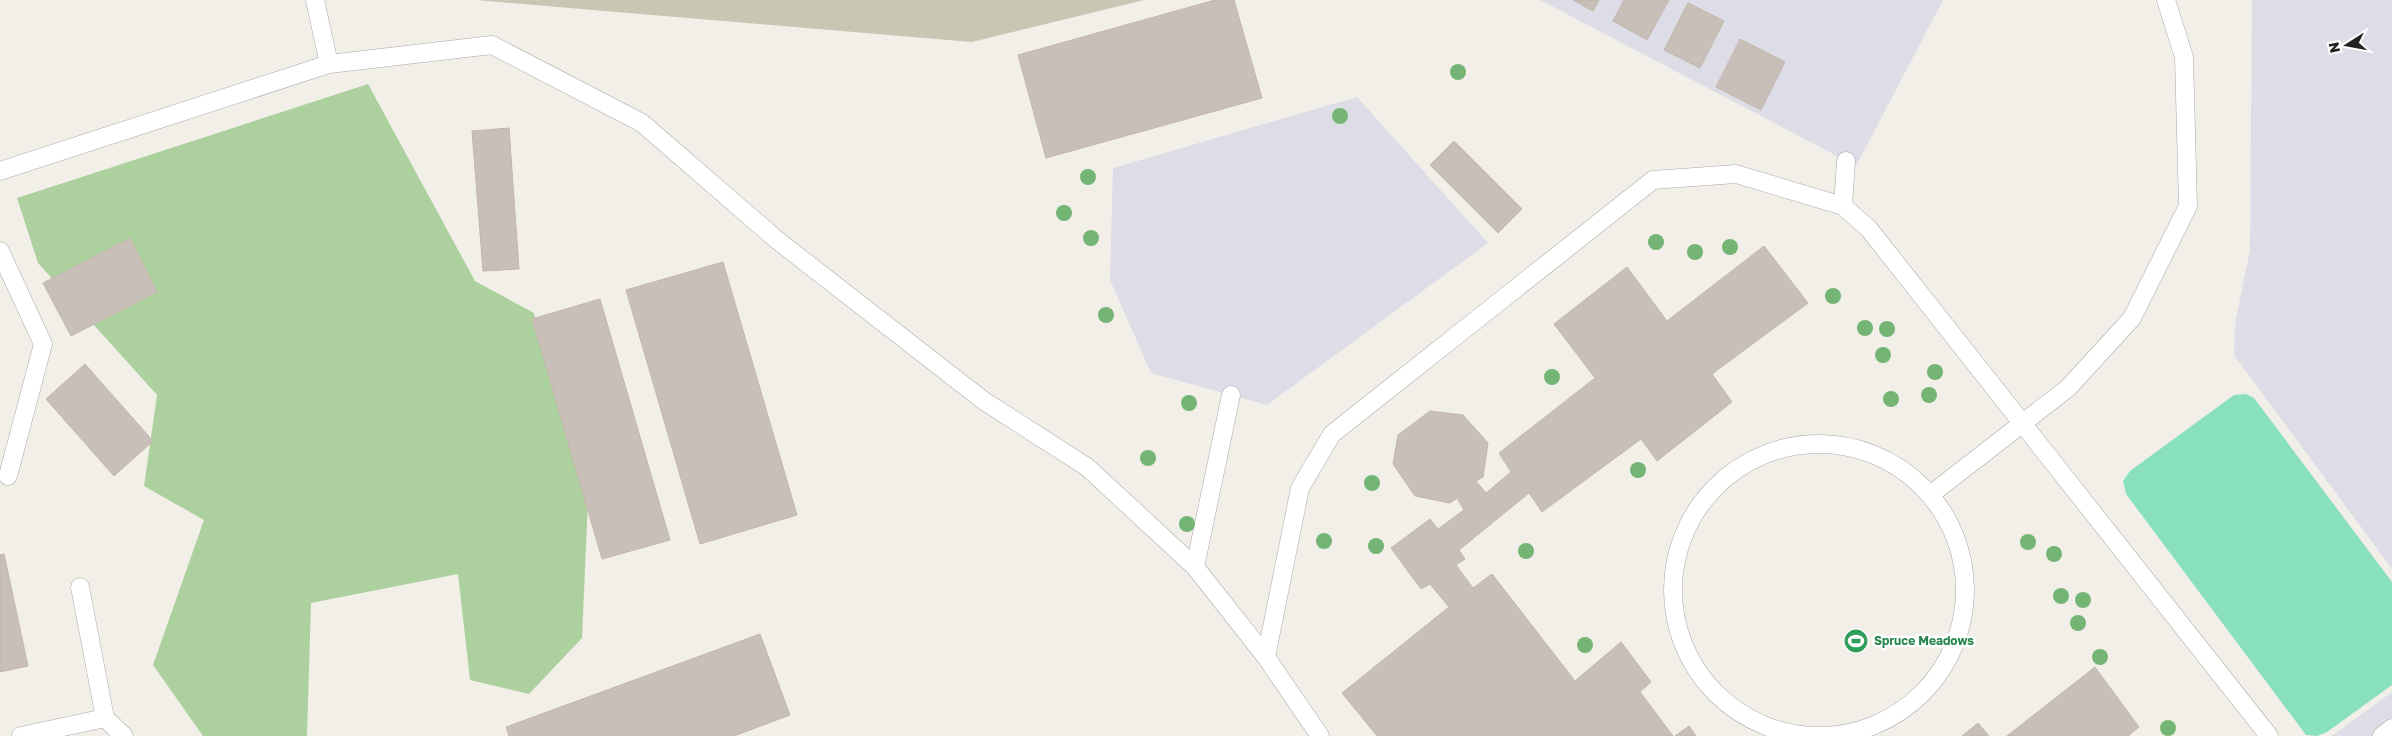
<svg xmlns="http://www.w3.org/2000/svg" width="2392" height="736" font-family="'Golos Text',sans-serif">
<rect width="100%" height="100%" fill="#f2efe9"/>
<path fill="#c7c7b4" d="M476,0H1144L972,42Z"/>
<path fill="#add19e" d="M368,84L475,281L534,313L588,501L582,638L529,694L470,680L458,574L311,603L307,736H203L153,665L204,520L144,486L157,395L38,263L17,198Z"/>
<path fill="#88e0be" d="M2246,394L2254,398L2392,582V685L2327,732L2317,736L2306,735L2126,494L2123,481L2130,471L2234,395Z"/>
<path fill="#dddde8" d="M1540,0H1943L1856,166Z
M2252,0H2392V569L2234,355L2235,324L2250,250Z
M1357,97L1488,243L1267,405L1151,373L1110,280L1113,168Z
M2392,692V736H2332Z"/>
<path fill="#c7bfb8" stroke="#c4b6ab" d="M1215,0H1234L1262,98L1046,158L1018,55Z
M1573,0H1599L1593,11Z
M1624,0H1669L1647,40L1613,21Z
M1688,3L1724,21L1700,68L1664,50Z
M1740,39L1785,62L1761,110L1716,87Z
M509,128L519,269L483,271L472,131Z
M1454,141L1522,209L1498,233L1430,165Z
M130,238L157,292L71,336L43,283Z
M1764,246L1808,303L1712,374L1732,402L1657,461L1641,439L1542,512L1529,493L1459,550L1465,559L1456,565L1473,588L1492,574L1575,681L1621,642L1651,682L1640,692L1673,736H1377L1342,693L1449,607L1430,584L1421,589L1391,548L1430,519L1438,529L1464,510L1457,498L1450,503L1415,496L1393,464L1398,435L1430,411L1463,415L1488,443L1483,477L1476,481L1486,493L1511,472L1499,453L1595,378L1554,324L1627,267L1667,321Z
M723,262L797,515L700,544L626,290Z
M600,299L670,540L602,559L532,319Z
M85,364L153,441L114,476L46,399Z
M4,554L28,666L0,672V555Z
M760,634L790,715L734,736H509L506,727Z
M2095,667L2139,727L2128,736H2007Z
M1978,723L1989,736H1962Z
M1689,726L1696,736H1675Z"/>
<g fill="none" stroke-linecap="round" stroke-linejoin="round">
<defs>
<path id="lane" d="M315,0L329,64
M0,171L329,64L492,45L642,123L777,240L984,401L1087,467L1195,567L1266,657
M1843,206L1846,161
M0,251L43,344L8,476
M1673 590a146 146 0 1 1 292 0a146 146 0 1 1-292 0Z
M1930,495L2068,388L2132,318L2188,206L2184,57L2166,0
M1195,567L1231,395
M80,587L105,718L124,736
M21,736L105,718
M1320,736L1266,657L1300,488L1332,434L1653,180L1736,174L1843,206L1869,229L2269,736
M2382,736L2392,728"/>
</defs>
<use href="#lane" stroke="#a9a9a9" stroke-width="19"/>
<use href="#lane" stroke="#fff" stroke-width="18"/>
</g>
<g fill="#74b475">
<circle cx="1458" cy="72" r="8"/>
<circle cx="1340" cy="116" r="8"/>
<circle cx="1088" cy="177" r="8"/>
<circle cx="1064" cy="213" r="8"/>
<circle cx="1091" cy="238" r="8"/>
<circle cx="1656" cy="242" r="8"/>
<circle cx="1730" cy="247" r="8"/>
<circle cx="1695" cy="252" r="8"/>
<circle cx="1833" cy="296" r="8"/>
<circle cx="1106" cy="315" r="8"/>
<circle cx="1865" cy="328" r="8"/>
<circle cx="1887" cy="329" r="8"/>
<circle cx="1883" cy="355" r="8"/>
<circle cx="1935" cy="372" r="8"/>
<circle cx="1552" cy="377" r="8"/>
<circle cx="1929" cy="395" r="8"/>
<circle cx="1891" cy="399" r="8"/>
<circle cx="1189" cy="403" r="8"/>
<circle cx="1148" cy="458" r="8"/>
<circle cx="1638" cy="470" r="8"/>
<circle cx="1372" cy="483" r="8"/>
<circle cx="1187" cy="524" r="8"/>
<circle cx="1324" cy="541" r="8"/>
<circle cx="2028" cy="542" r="8"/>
<circle cx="1376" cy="546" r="8"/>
<circle cx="1526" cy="551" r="8"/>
<circle cx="2054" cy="554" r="8"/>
<circle cx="2061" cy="596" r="8"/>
<circle cx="2083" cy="600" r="8"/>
<circle cx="2078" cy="623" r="8"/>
<circle cx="1585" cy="645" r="8"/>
<circle cx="2100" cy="657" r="8"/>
<circle cx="2168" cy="728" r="8"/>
</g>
<defs>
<symbol id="stadium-disc" viewBox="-11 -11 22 22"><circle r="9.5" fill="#2e9e5b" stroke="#fff"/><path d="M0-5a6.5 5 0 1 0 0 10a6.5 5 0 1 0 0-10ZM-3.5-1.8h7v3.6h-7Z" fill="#fff"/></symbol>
</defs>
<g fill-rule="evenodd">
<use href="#stadium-disc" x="1842" y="627" width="28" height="28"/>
</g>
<g text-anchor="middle" stroke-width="5" stroke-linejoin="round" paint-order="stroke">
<g font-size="12" font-weight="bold" fill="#27864d" stroke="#fff" text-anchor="start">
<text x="1874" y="645">Spruce Meadows</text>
</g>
</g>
<g transform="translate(2347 45) rotate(259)" stroke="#ffffff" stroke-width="4" paint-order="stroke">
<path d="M0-4L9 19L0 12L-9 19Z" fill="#222222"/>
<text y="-8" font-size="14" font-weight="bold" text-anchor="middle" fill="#222222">N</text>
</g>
</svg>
